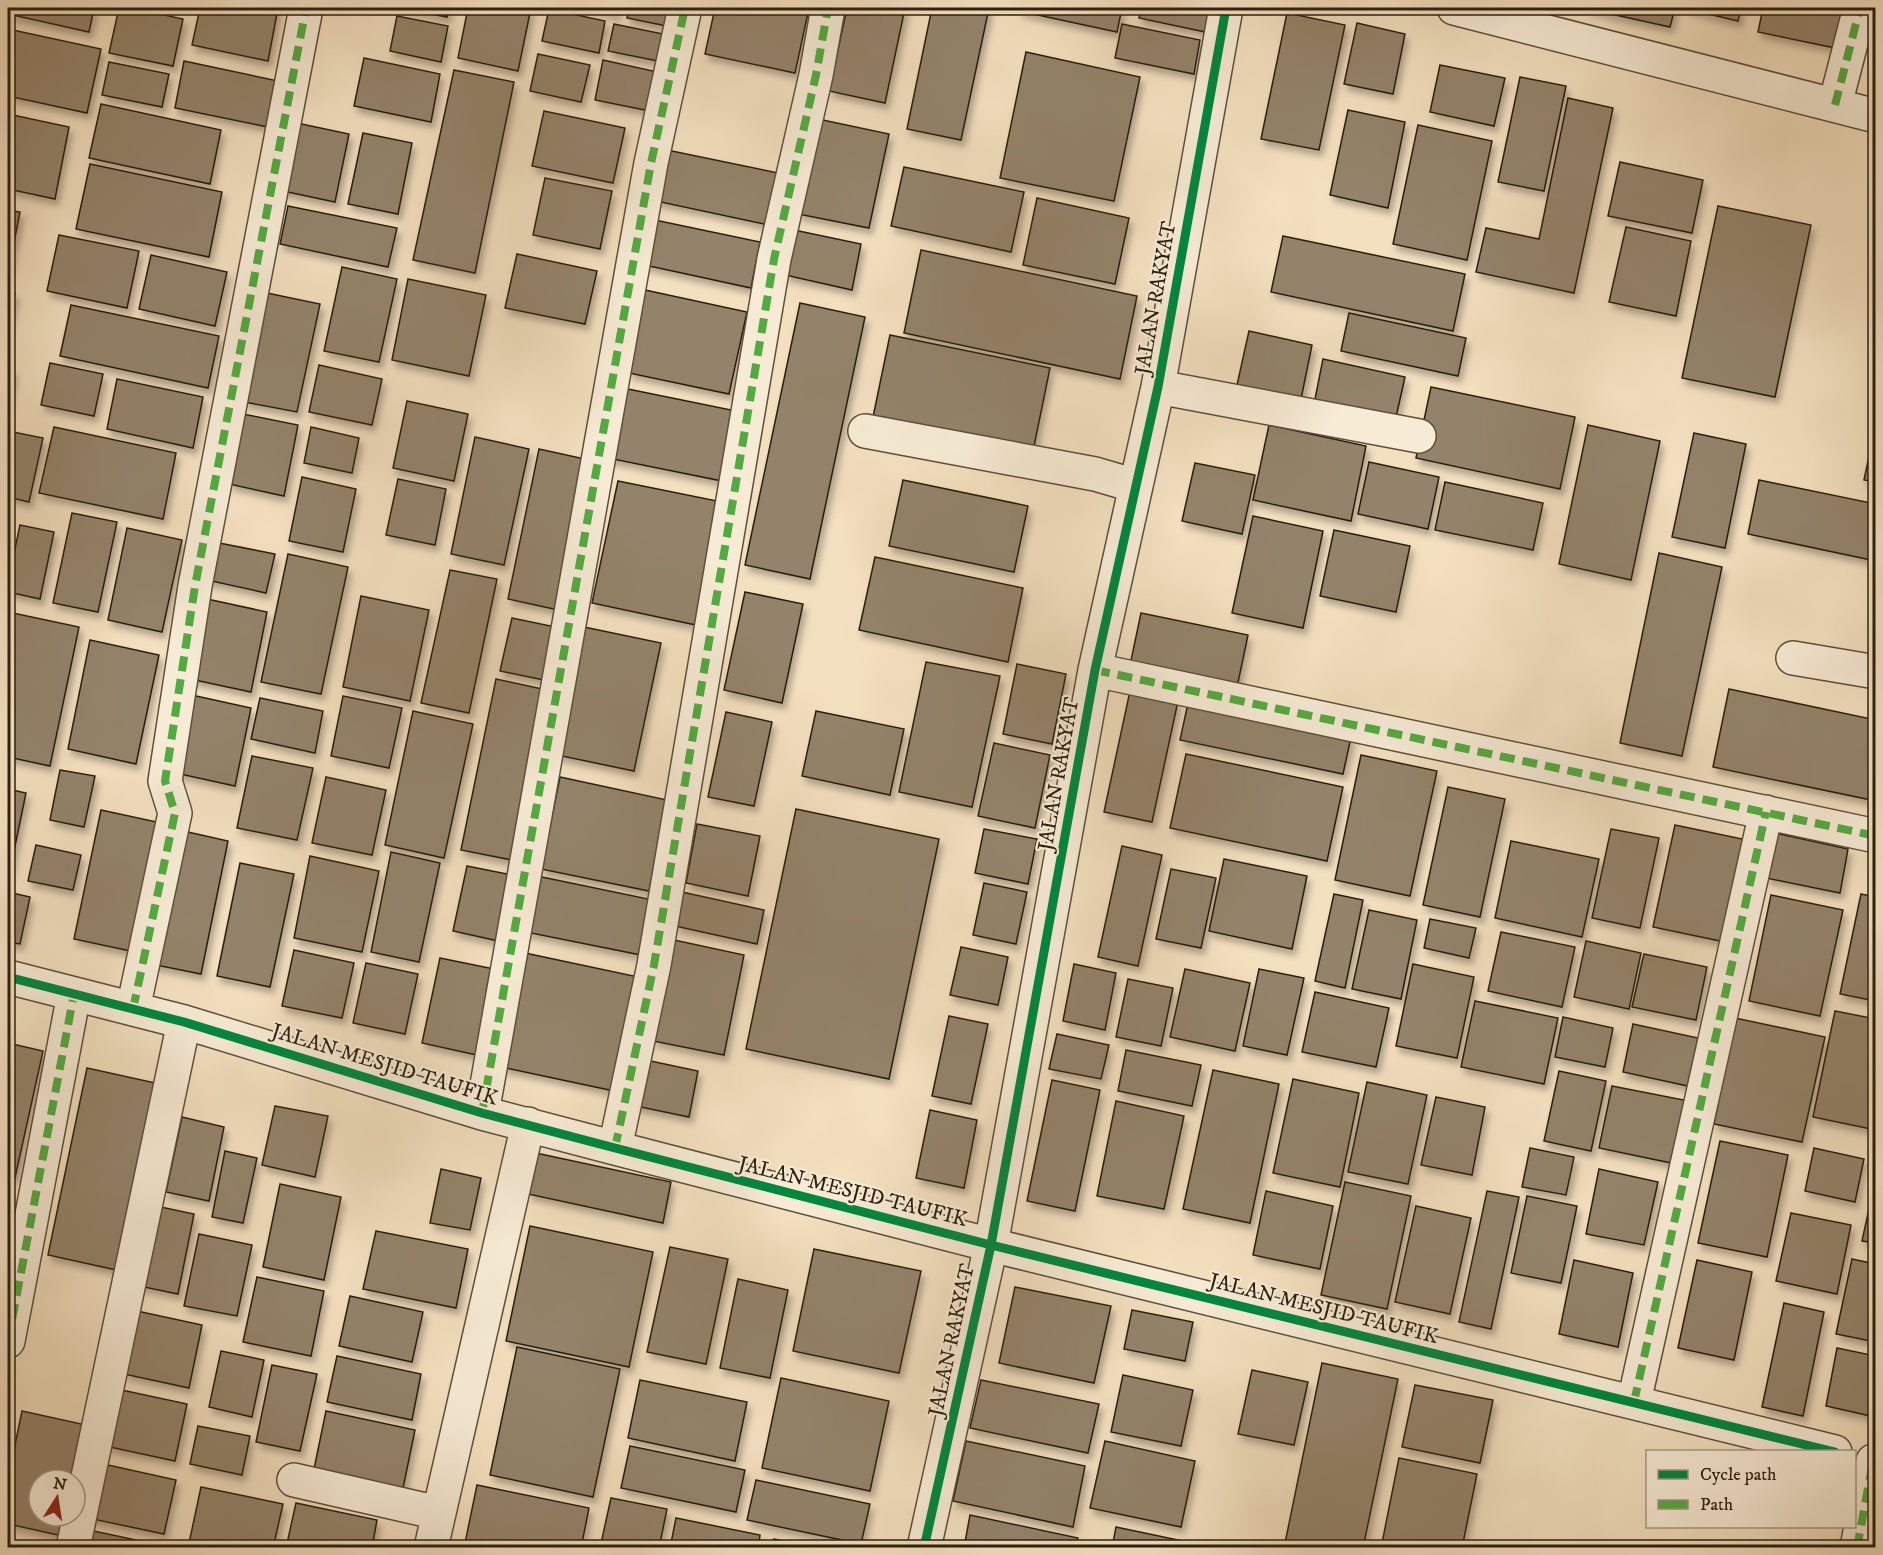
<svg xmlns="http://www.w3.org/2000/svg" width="1883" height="1555" font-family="'IM FELL DW Pica',serif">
<defs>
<filter id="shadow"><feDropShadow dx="3.5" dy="6" stdDeviation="3" flood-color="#0004"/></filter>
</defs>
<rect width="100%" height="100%" fill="#f3e0bf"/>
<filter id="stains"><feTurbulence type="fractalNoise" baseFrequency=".00333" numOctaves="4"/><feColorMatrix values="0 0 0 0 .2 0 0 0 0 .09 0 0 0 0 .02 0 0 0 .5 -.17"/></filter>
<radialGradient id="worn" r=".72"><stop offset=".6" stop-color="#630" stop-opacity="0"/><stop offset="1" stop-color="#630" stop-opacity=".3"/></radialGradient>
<path fill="#93836b" stroke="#2b1f10" stroke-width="1.5" filter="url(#shadow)" d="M8,8H94L89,32L8,14Z
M119,8H131L183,19L173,66L109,53Z
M200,8H278L268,61L192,45Z
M402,8H449L447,17Z
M468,8H531L518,71L458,58Z
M587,8H618L617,14Z
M629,8H682L677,28L627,18Z
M715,8H809L795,73L705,54Z
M847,8H905L885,103L829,91Z
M932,8H989L961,140L907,129Z
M1020,8H1122L1117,32L1019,11Z
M1141,8H1216L1210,33L1139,18Z
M1584,8H1675L1670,27Z
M1683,8H1741L1738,21Z
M1763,8H1848L1840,49L1758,32Z
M549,9L605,21L599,53L542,41Z
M1287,13L1345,25L1319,150L1261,139Z
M397,16L448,26L441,62L390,51Z
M1357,23L1405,34L1393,94L1344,84Z
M614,24L673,36L668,63L608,51Z
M1122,24L1200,40L1194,74L1115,58Z
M8,29L101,49L87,113L8,96Z
M1026,52L1140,77L1114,201L1000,178Z
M538,54L590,65L581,102L530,91Z
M364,58L440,74L431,122L354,106Z
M603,60L662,73L655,112L595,100Z
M184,61L278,81L268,127L175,108Z
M109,62L169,74L162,107L102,95Z
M1440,65L1505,78L1494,126L1430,112Z
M454,70L514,82L475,273L413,260Z
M1520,77L1566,86L1544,191L1498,182Z
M1568,98L1613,108L1574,293L1476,272L1486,228L1539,239Z
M101,104L221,130L210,184L89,158Z
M1348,110L1405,122L1388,208L1330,195Z
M544,111L625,128L613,183L532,166Z
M8,114L69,127L55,199L8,189Z
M818,119L889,134L869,228L798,214Z
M292,122L349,134L335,202L278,190Z
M1418,125L1492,141L1467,260L1393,244Z
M363,133L412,143L398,214L348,204Z
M667,150L783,174L773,226L656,201Z
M1620,162L1703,180L1692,233L1608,216Z
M90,164L222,192L209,257L76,229Z
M904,167L1024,192L1011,252L891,226Z
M545,178L612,191L600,249L533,235Z
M1037,198L1129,218L1115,284L1023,265Z
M288,206L397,228L388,267L280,244Z
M1718,206L1811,225L1775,397L1682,378Z
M8,210L20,212L8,273Z
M650,219L760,242L751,288L640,264Z
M1626,227L1691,241L1676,316L1609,302Z
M794,230L861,244L852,290L785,275Z
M59,235L139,251L127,308L47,291Z
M1283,236L1465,274L1453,331L1271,292Z
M921,250L1137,296L1120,379L904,333Z
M517,254L597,271L585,324L505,308Z
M151,255L227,272L215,326L139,309Z
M342,267L397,279L379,362L324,351Z
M408,279L486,295L469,376L392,360Z
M645,290L747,312L729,394L629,373Z
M8,292L15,293L8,327Z
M267,293L320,304L297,412L244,402Z
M800,303L865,317L810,579L745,565Z
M71,305L219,336L208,388L60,356Z
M1349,313L1466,338L1458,376L1341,351Z
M1249,331L1312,345L1301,399L1237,385Z
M890,335L1050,368L1032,456L872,422Z
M1323,359L1405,377L1394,426L1313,409Z
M50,363L103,374L94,416L41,405Z
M319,365L382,379L372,425L309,412Z
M8,369L14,370L8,406Z
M117,379L203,397L193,448L107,429Z
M1431,387L1575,417L1560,489L1416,458Z
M623,388L741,412L727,482L608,458Z
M407,401L468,414L454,481L393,468Z
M243,414L298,425L284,496L229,484Z
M1876,423V482L1864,480Z
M1269,425L1366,446L1351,521L1253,500Z
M1588,425L1660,441L1631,580L1559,564Z
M54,427L176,453L163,519L39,493Z
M311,427L359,438L352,473L304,463Z
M8,431L43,438L29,502L8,497Z
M1694,433L1746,444L1725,548L1672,537Z
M475,437L529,449L504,565L451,554Z
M539,449L594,461L563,611L508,599Z
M1369,462L1439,477L1428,529L1358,514Z
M1195,463L1255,475L1242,534L1182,521Z
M302,477L356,489L343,552L289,541Z
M398,479L446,489L435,545L386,535Z
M903,480L1028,506L1014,572L889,546Z
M1759,480L1876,504V561L1748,534Z
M618,481L722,502L696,625L592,603Z
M1445,482L1543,503L1533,550L1435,530Z
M72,513L117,522L98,612L53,603Z
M1253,516L1323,531L1303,628L1232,613Z
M20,525L54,532L40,599L8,592V582Z
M127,528L182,540L162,632L108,620Z
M1334,530L1410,546L1396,612L1320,596Z
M214,542L275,554L266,593L207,580Z
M1659,553L1722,567L1682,756L1620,743Z
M288,554L348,567L321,694L261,682Z
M875,557L1023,588L1008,662L859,630Z
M450,570L497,579L469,713L421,703Z
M745,592L803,604L782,703L724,690Z
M361,596L429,610L410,701L343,687Z
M207,599L267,612L251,692L190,679Z
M8,612L79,627L50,766L8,757Z
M1141,613L1248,635L1236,692L1129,670Z
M512,618L565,629L554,682L500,671Z
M584,627L661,643L634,771L557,755Z
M90,640L159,655L136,764L68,749Z
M926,662L1000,676L972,807L899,792Z
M1017,664L1066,674L1052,744L1003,734Z
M496,679L547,690L512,860L461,850Z
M1729,689L1876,720V801L1713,767Z
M1130,691L1178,701L1152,822L1104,812Z
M187,694L251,708L235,786L171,772Z
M343,696L402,708L389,768L331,756Z
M260,698L323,711L315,753L251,739Z
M1188,703L1351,737L1343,774L1180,740Z
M413,711L473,724L444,858L385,845Z
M816,711L904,729L890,795L802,776Z
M726,712L772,722L754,806L708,797Z
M994,743L1050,755L1035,828L978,816Z
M1186,754L1343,787L1327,861L1170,828Z
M1361,755L1437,771L1410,896L1335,880Z
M252,756L313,768L297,840L237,828Z
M60,770L95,776L84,827L50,820Z
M326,777L386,790L372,855L312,843Z
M560,777L667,800L649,891L541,869Z
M1448,787L1505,799L1480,917L1423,905Z
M8,789L26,793L8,880Z
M796,809L939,839L889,1079L746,1049Z
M101,810L166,824L140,953L74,939Z
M697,824L760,836L748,896L686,883Z
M1675,825L1747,840L1725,942L1653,927Z
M984,829L1037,839L1028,884L975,873Z
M1611,829L1659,838L1640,928L1592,918Z
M179,830L228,841L201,974L151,964Z
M1775,833L1848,849L1840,893L1766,878Z
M1511,841L1599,859L1582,937L1495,918Z
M36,845L81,855L73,890L28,881Z
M1122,846L1162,855L1138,966L1098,957Z
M391,852L440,863L419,962L371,952Z
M310,856L379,871L362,952L294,938Z
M1224,859L1307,876L1292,949L1209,931Z
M240,863L294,874L270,987L217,976Z
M467,866L517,876L503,942L453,931Z
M1171,869L1216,878L1201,948L1156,939Z
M537,876L653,900L641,955L526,932Z
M984,883L1027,892L1016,944L973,935Z
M8,892L30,897L20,944L8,942Z
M682,892L764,910L757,944L675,926Z
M1334,894L1363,900L1345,988L1315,981Z
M1861,894L1876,897V1001L1840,994Z
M1771,895L1843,910L1820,1016L1749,1001Z
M1369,910L1417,920L1401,999L1352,989Z
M1430,919L1476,928L1469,958L1424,948Z
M1501,932L1575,947L1562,1007L1488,991Z
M674,940L744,955L724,1055L653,1041Z
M1586,941L1641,953L1629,1009L1574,997Z
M961,947L1008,957L998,1005L950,995Z
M294,950L354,963L342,1018L282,1006Z
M525,953L643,978L619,1092L501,1067Z
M1644,954L1707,967L1696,1020L1632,1007Z
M440,958L504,971L486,1057L422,1043Z
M366,963L418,974L405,1034L353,1023Z
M1074,964L1116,973L1105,1030L1063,1021Z
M1413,964L1474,977L1457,1058L1396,1046Z
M1185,969L1250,983L1235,1051L1170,1037Z
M1259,969L1304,978L1287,1055L1243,1046Z
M1128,979L1173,988L1161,1046L1116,1037Z
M1315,992L1389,1008L1376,1067L1302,1052Z
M1475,1001L1558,1018L1544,1084L1461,1067Z
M1835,1011L1876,1019V1130L1813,1117Z
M949,1016L988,1024L971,1104L932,1096Z
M1563,1017L1613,1028L1605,1067L1555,1057Z
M1735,1018L1825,1037L1802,1142L1714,1124Z
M1633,1024L1698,1038L1688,1086L1623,1072Z
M1057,1034L1109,1045L1101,1079L1049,1069Z
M8,1043L43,1051L15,1178L8,1177Z
M1126,1050L1201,1065L1192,1106L1118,1091Z
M641,1059L698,1071L689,1117L631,1105Z
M87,1068L160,1084L121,1271L48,1255Z
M1213,1070L1279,1084L1250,1223L1183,1209Z
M1559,1071L1606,1081L1591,1151L1544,1141Z
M1293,1079L1359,1093L1340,1187L1273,1173Z
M1052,1080L1100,1090L1075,1211L1027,1201Z
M1367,1082L1427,1095L1408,1184L1348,1172Z
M1612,1086L1694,1102L1681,1165L1599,1148Z
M1436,1097L1485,1107L1472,1175L1421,1165Z
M1116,1101L1184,1116L1164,1209L1097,1196Z
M275,1106L328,1116L315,1177L262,1165Z
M930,1110L977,1120L964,1188L916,1178Z
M182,1117L224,1127L209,1201L166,1192Z
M1720,1141L1788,1155L1767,1257L1698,1243Z
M1530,1148L1574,1157L1566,1195L1522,1187Z
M1814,1148L1864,1159L1855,1202L1805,1191Z
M225,1151L257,1158L243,1223L212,1217Z
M536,1153L671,1182L663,1223L528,1194Z
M441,1169L481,1178L470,1230L430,1223Z
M1599,1169L1658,1182L1644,1245L1586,1234Z
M1876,1176V1243L1862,1241Z
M1345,1182L1411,1196L1387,1309L1321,1295Z
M280,1184L341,1197L324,1280L263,1267Z
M1266,1191L1333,1206L1320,1269L1253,1255Z
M1487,1191L1519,1197L1491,1329L1459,1322Z
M1527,1196L1577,1206L1561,1283L1511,1273Z
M156,1206L194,1214L178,1294L139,1286Z
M1416,1206L1471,1218L1450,1314L1395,1302Z
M1791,1213L1851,1225L1837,1294L1776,1281Z
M530,1226L653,1252L629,1367L506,1341Z
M376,1231L468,1249L456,1308L363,1289Z
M199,1234L252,1245L237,1316L184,1306Z
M670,1247L728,1259L706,1364L647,1352Z
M814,1249L921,1271L899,1373L793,1351Z
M1852,1259L1876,1264V1342L1836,1334Z
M1574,1260L1633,1273L1618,1347L1559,1334Z
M1697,1260L1752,1272L1734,1360L1678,1348Z
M257,1277L324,1291L311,1356L243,1342Z
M738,1279L788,1290L770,1378L720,1368Z
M1015,1287L1111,1306L1094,1383L999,1363Z
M350,1296L423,1312L412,1362L339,1346Z
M1784,1303L1824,1312L1803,1416L1762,1407Z
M1132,1310L1193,1322L1185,1361L1124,1349Z
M137,1311L202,1325L189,1388L124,1374Z
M517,1347L620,1369L593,1497L490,1475Z
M1837,1348L1876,1356V1397L1871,1416L1826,1406Z
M221,1351L264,1360L252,1417L209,1407Z
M337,1356L421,1374L412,1420L327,1402Z
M1322,1363L1398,1379L1363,1548H1284Z
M272,1365L317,1374L300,1451L256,1442Z
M1252,1370L1308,1382L1294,1445L1238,1434Z
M1123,1375L1193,1390L1181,1446L1111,1432Z
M781,1378L889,1401L870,1491L762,1468Z
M640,1380L747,1402L735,1461L628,1438Z
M981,1380L1099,1404L1088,1453L970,1428Z
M1415,1385L1493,1400L1480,1463L1402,1447Z
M117,1389L187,1404L175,1461L105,1446Z
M22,1411L86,1425L75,1480H39V1516H67L63,1536L8,1524V1479Z
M326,1411L415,1430L402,1493L313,1474Z
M198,1426L250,1436L242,1475L190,1464Z
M966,1441L1085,1466L1073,1527L953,1501Z
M1105,1441L1195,1461L1181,1527L1090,1508Z
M630,1446L745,1470L736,1512L621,1488Z
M1399,1458L1477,1474L1462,1548H1381Z
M99,1463L176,1480L164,1534L88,1518Z
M756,1480L870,1504L861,1544L747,1520Z
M477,1485L589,1508L581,1548H464Z
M201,1487L283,1504L273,1548H188Z
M611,1498L667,1509L659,1548H600Z
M296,1503L377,1520L372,1548H286Z
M970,1515L1078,1538L1076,1548H964Z
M676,1518L760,1535L758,1548H670Z
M1116,1527L1183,1541L1182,1548H1112Z
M84,1529L160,1545L159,1548H80Z
M774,1539L815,1548H772Z"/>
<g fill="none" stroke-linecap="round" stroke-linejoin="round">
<defs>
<path id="minor" d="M1454,8L1876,116
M1835,105L1860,8
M1158,387L1419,436
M865,431L1095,474L1136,486
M1793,658L1876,672
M1095,670L1876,836
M8,977L184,1022L482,1113L615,1148L991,1245L1835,1452
M133,1009L175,813L165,781L195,586L306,8
M482,1113L651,163L685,8
M615,1148L654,965L774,259L816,75L828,8
M8,1341L74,994
M1634,1402L1766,812
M294,1480L439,1513
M73,1548L184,1022
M431,1548L528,1124
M924,1548L991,1245L1095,670L1158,387L1226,8
M1857,1548L1873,1461"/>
</defs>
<use href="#minor" stroke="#5d4f3c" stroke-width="36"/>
<use href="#minor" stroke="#f7ebd5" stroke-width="33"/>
<path stroke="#54aa42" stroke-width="8" stroke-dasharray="15 8" stroke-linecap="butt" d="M1835,105L1860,8
M1095,670L1876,836
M133,1009L175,813L165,781L195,586L306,8
M482,1113L651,163L685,8
M615,1148L654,965L774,259L816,75L828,8
M8,1341L74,994
M1634,1402L1766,812
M1857,1548L1873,1461"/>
<defs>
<path id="cycleway" d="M8,977L184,1022L482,1113L615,1148L991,1245L1835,1452
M924,1548L991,1245L1095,670L1158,387L1226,8"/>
</defs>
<use href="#cycleway" stroke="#f7ebd5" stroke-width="13"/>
<use href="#cycleway" stroke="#00873e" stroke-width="9"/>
</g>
<g text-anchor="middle" stroke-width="4.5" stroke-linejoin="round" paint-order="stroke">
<g font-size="21" fill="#2b1f10" stroke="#f7ebd5">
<text transform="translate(1155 298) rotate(-80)" y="7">JALAN RAKYAT</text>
<text transform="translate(1058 774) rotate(-80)" y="7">JALAN RAKYAT</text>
<text transform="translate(385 1064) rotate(17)" y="7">JALAN MESJID TAUFIK</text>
<text transform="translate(853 1191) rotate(14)" y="7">JALAN MESJID TAUFIK</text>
<text transform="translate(1324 1308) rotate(14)" y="7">JALAN MESJID TAUFIK</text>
<text transform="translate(951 1340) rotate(-78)" y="7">JALAN RAKYAT</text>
</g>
</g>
<rect width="1883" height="1555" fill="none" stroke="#f3e0bf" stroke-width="30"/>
<rect x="9" y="9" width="1865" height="1537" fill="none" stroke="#2b1f10" stroke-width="3"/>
<rect x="15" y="15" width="1853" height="1525" fill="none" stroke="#2b1f10" stroke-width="1.5"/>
<rect x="1646" y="1450" width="210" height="78" fill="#f7ebd5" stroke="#a59986" stroke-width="1.5"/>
<rect x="1658" y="1470" width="30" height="9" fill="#00873e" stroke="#a59986" stroke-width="1.5"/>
<text x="1700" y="1480" font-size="18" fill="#2b1f10">Cycle path</text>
<rect x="1658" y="1500" width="30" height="9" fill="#54aa42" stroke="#a59986" stroke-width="1.5"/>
<text x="1700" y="1510" font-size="18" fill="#2b1f10">Path</text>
<g transform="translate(57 1498) rotate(12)"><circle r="28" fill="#f7ebd5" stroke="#a59986" stroke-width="1.5"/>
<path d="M0-4.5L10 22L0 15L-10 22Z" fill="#8f2418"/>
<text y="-9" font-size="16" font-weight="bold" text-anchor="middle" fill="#2b1f10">N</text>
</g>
<rect width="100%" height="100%" filter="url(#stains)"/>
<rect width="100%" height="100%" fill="url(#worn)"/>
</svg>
